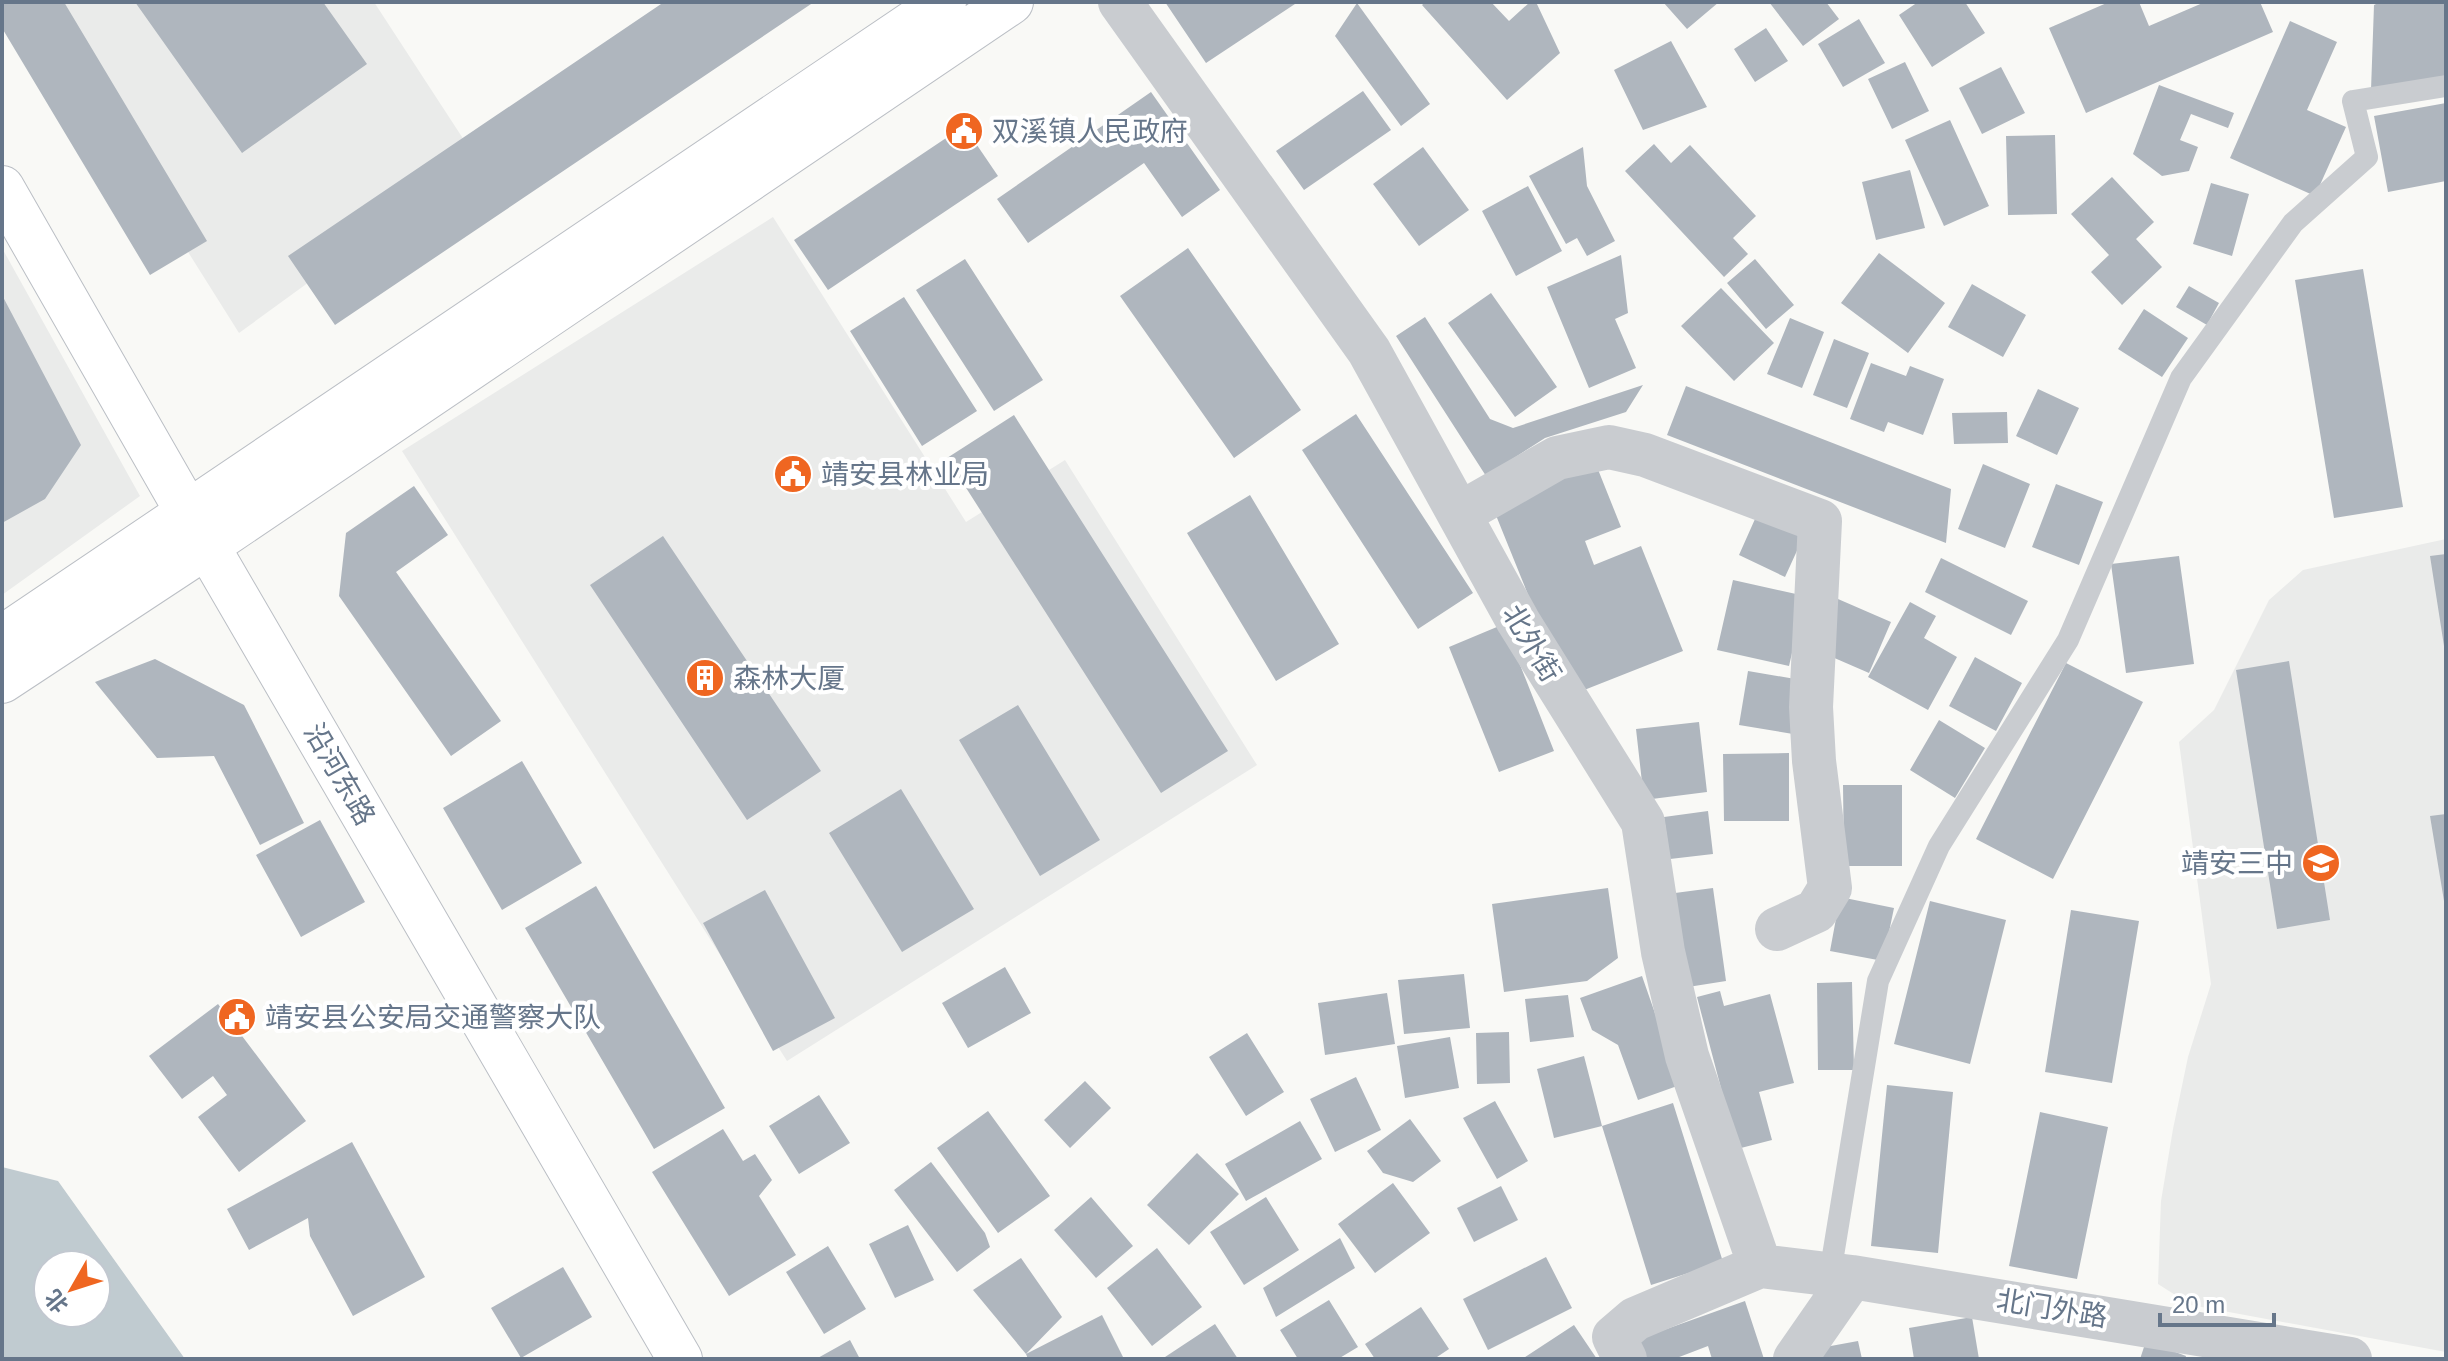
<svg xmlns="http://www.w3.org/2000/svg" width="2448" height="1361" font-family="Helvetica,'Noto Sans SC',sans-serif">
<rect width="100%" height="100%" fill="#f9f9f6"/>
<path fill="#eaebea" d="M68,2H374L477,160L239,333L39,15Z
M773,217L966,522L1065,460L1257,765L787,1061L402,451Z
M2,248L140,496L2,595Z
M2446,539V1352L2191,1305L2158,1284L2161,1201L2173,1129L2188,1057L2211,984L2179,742L2214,710L2269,600L2303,570Z"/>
<path fill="#c0cbd0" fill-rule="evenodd" d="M2,1167L58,1181L185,1359H2ZM48,1265H96V1313H48Z"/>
<path fill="#afb6be" d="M2,2H64L207,241L150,275L2,28Z
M135,2H323L367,64L242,153Z
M664,2H814L335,325L288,256Z
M1165,2H1298L1206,63Z
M1425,2H1491L1509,21L1530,2H1536L1560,53L1507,100L1422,5Z
M1663,2H1719L1687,29Z
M1769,2H1826L1839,19L1803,46Z
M1918,2H1965L1985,33L1932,67L1899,15Z
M2109,2H2139L2149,26L2205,2H2260L2273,32L2086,113L2049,28Z
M2380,2H2446V80L2371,90L2374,5Z
M1357,3L1430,104L1401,126L1335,36Z
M1859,19L1885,63L1843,87L1818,44Z
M2290,21L2337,42L2307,110L2346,127L2315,196L2230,158Z
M1766,28L1788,61L1755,82L1734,49Z
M1671,41L1707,107L1643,130L1614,70Z
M1905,62L1929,111L1892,129L1868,79Z
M2001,67L2025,113L1982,134L1959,88Z
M2159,85L2234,113L2228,128L2191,114L2180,140L2198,147L2189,171L2162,176L2133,154Z
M1363,91L1391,130L1304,190L1276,151Z
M1151,92L1220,190L1182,217L1144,163L1028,243L997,199Z
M2446,103V181L2388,192L2374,116Z
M1950,120L1989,206L1944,226L1905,140Z
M964,126L998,176L828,290L794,240Z
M2055,135L2057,214L2008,215L2006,136Z
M1654,144L1671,163L1690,145L1756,216L1733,238L1748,254L1724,277L1625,171Z
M1423,147L1469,210L1419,246L1373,184Z
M1583,147L1587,186L1615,241L1587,256L1577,238L1566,244L1529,176Z
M1910,170L1925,228L1876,240L1862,182Z
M2112,177L2154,222L2136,239L2162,267L2122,305L2091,272L2109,255L2071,214Z
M2211,183L2249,194L2232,256L2193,244Z
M1528,186L1562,251L1516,276L1482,211Z
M1188,248L1301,410L1234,458L1120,296Z
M1879,253L1945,303L1908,353L1841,303Z
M1621,255L1628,313L1615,319L1636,368L1589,388L1547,287Z
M965,259L1043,380L994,411L916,290Z
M1755,259L1794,305L1766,329L1727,283Z
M2363,269L2403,507L2334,518L2295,280Z
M1972,284L2026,315L2003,357L1948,327Z
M2189,286L2219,303L2207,325L2176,307Z
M1721,288L1774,343L1734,381L1681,326Z
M1491,293L1557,387L1515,417L1448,323Z
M2,295L81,445L45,499L2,523Z
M904,297L977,411L922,446L850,331Z
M2144,309L2188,338L2162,377L2118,349Z
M1425,317L1490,419L1513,428L1643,385L1626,412L1545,438L1486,476L1396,336Z
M1790,318L1824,332L1802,388L1767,374Z
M1834,339L1869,353L1847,408L1813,395Z
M1871,363L1906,376L1910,366L1944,379L1923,435L1888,422L1884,432L1850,419Z
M1686,386L1951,489L1946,543L1667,435Z
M2038,389L2079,408L2057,455L2016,436Z
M2007,412L2008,443L1954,444L1952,413Z
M1356,414L1473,593L1418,629L1302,450Z
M1014,415L1228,751L1161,793L947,458Z
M1595,462L1621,527L1585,541L1594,565L1641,546L1683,651L1569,696L1491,503Z
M1983,464L2030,484L2005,548L1958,529Z
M2056,484L2103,502L2079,565L2032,547Z
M414,486L448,535L396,572L501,721L451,756L339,596L346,533Z
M1250,495L1339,644L1276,681L1187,533Z
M1759,510L1806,531L1785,577L1739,555Z
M663,536L821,771L747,820L590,585Z
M2446,554V646H2444L2430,556Z
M2179,556L2194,664L2126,673L2111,564Z
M1941,558L2028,601L2011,635L1925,592Z
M1733,580L1805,596L1789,666L1717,650Z
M1838,599L1891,622L1869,673L1816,650Z
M1910,602L1936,616L1924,638L1957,657L1928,710L1868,677Z
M1504,624L1554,751L1499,772L1449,647Z
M1975,657L2022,683L1996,731L1949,706Z
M155,659L244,705L304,823L260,845L214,756L157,758L95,682Z
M2289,661L2330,920L2277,929L2236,670Z
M2066,663L2143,702L2053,879L1976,839Z
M1748,671L1801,680L1793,734L1739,725Z
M1018,705L1100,840L1040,876L959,740Z
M1939,720L1985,748L1955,798L1910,770Z
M1699,722L1707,792L1644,800L1636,729Z
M1789,753V821H1724L1723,754Z
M522,761L582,863L502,910L443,808Z
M1843,785H1902V866H1844Z
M901,789L974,909L902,952L829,833Z
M1708,811L1713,854L1670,859L1664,817Z
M2446,814V901H2444L2430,816Z
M320,820L365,902L301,937L256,855Z
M596,886L725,1108L654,1149L525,928Z
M1608,888L1618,958L1587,981L1504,992L1492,904Z
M1713,888L1726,981L1688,987L1675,893Z
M765,890L835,1018L773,1051L703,923Z
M1840,897L1894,908L1883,961L1830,951Z
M1930,901L2006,920L1970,1064L1894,1044Z
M2071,910L2139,921L2112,1083L2045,1072Z
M1005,967L1031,1013L968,1048L942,1003Z
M1464,974L1470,1028L1404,1034L1398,980Z
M1642,976L1680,1085L1638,1100L1618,1045L1592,1030L1580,998Z
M1852,982L1854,1070H1818L1817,983Z
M1720,991L1724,1006L1770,994L1794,1083L1759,1092L1772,1140L1737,1149L1697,997Z
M1387,993L1395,1044L1325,1055L1318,1003Z
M1568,995L1574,1037L1530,1042L1525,999Z
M218,1004L306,1121L239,1172L198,1117L227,1095L213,1076L182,1099L149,1056Z
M1509,1032L1510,1083L1477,1084L1476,1033Z
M1247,1033L1284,1092L1246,1116L1209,1057Z
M1450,1037L1459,1088L1405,1098L1397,1046Z
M1584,1056L1602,1126L1554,1138L1537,1069Z
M1356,1077L1381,1130L1335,1152L1310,1099Z
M1085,1081L1111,1108L1070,1148L1044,1120Z
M1887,1085L1953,1092L1938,1253L1871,1246Z
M819,1095L850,1143L799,1174L769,1126Z
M1495,1101L1528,1161L1497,1179L1463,1118Z
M1673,1103L1723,1262L1651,1285L1602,1126Z
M988,1111L1050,1196L998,1233L937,1148Z
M2040,1112L2108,1127L2077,1279L2009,1266Z
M1410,1119L1441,1161L1413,1182L1383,1173L1367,1151Z
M1300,1121L1322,1159L1246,1201L1225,1164Z
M723,1129L743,1161L755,1154L772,1180L759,1196L796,1255L729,1296L652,1172Z
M352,1142L425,1277L353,1316L310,1236L308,1218L249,1250L227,1209Z
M1197,1153L1239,1194L1189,1245L1147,1205Z
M931,1162L985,1233L990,1247L957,1272L894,1190Z
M1393,1183L1430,1233L1375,1273L1338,1224Z
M1501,1186L1518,1220L1474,1242L1457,1208Z
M1091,1197L1133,1246L1096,1278L1054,1230Z
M1266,1197L1299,1250L1244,1285L1210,1232Z
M908,1225L934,1280L895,1298L869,1244Z
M1340,1238L1355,1268L1276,1317L1263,1288Z
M828,1246L866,1309L824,1334L786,1272Z
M1157,1248L1202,1307L1152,1346L1107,1288Z
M1546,1257L1572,1308L1488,1350L1463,1299Z
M1021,1258L1062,1317L1026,1354L973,1290Z
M563,1267L592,1317L521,1358L491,1308Z
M1329,1300L1358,1347L1338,1359H1298L1280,1330Z
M1745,1301L1764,1359H1712L1708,1346L1674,1359H1637L1630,1342Z
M1421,1307L1449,1349L1434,1359H1375L1365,1344Z
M1102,1315L1124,1359H1028L1026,1354Z
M1972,1317L1979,1359H1914L1909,1328Z
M1215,1324L1238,1359H1162Z
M1574,1325L1597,1359H1522Z
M850,1340L860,1359H816Z
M1858,1341L1862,1359H1811L1809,1350Z
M2146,1341L2186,1356L2185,1359H2140Z"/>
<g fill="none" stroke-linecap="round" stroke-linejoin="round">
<defs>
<path id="secondary" d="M2,188L207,546L680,1359
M2,638L944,2
M2,681L207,546L1011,2"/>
</defs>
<use href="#secondary" stroke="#bbbfc5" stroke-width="46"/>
<path stroke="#c9ccd0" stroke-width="22" d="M1830,1274L1878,981L1939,846L2068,640L2181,378L2293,223L2367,157L2353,101L2446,86"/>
<path stroke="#c9ccd0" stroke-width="44" d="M1120,2L1369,351L1518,621L1643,822L1663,952L1687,1056L1760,1266L1852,1277
M1459,514L1557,458L1609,447L1645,455L1820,521L1811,707L1814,761L1830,888L1816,911L1777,929
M1625,1359L1614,1337L1635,1319L1760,1266
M1795,1359L1852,1277L2350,1359"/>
<use href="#secondary" stroke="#fff" stroke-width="44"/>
</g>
<defs>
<symbol id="civic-disc" viewBox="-11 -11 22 22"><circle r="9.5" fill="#ef6621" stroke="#fff"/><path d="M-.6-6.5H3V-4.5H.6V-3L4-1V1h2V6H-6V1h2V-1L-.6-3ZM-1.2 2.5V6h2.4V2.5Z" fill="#fff"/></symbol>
<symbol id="building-disc" viewBox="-11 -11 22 22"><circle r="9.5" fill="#ef6621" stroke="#fff"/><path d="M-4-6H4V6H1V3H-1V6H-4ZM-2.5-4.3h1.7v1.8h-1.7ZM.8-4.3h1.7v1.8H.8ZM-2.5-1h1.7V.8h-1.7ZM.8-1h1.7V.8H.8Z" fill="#fff"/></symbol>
<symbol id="school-disc" viewBox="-11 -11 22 22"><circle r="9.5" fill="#ef6621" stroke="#fff"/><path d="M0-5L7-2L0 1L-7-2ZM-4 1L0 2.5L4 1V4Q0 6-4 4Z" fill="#fff"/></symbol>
</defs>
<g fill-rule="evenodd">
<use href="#civic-disc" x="942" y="109" width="44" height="44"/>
<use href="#civic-disc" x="771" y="452" width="44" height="44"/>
<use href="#building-disc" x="683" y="656" width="44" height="44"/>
<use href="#school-disc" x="2299" y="841" width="44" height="44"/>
<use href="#civic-disc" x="215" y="995" width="44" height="44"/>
</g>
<g text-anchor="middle" stroke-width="8" stroke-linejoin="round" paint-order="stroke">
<g font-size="28" fill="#66768a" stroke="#fff" text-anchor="start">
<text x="992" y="141">双溪镇人民政府</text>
<text x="821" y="484">靖安县林业局</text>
<text x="733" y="688">森林大厦</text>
<text x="2293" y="873" text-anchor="end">靖安三中</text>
<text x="265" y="1027">靖安县公安局交通警察大队</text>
</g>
<g font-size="28" fill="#66768a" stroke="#fff">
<text transform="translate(1532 643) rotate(59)" y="10">北外街</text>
<text transform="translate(340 774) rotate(60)" y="10">沿河东路</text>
<text transform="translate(2052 1308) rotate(9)" y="10">北门外路</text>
</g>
</g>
<rect width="2448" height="1361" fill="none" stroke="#66768a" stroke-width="8"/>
<g transform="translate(72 1289) rotate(231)"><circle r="38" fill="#ffffff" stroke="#c2c8d0" stroke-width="2"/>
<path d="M0-6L14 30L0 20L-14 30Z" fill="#ef6621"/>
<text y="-12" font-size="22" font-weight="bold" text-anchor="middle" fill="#66768a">北</text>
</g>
<path d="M2160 1313v12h114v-12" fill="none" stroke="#66768a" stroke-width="4"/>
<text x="2172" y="1313" font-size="24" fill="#66768a" stroke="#ffffff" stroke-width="6" paint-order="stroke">20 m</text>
</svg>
